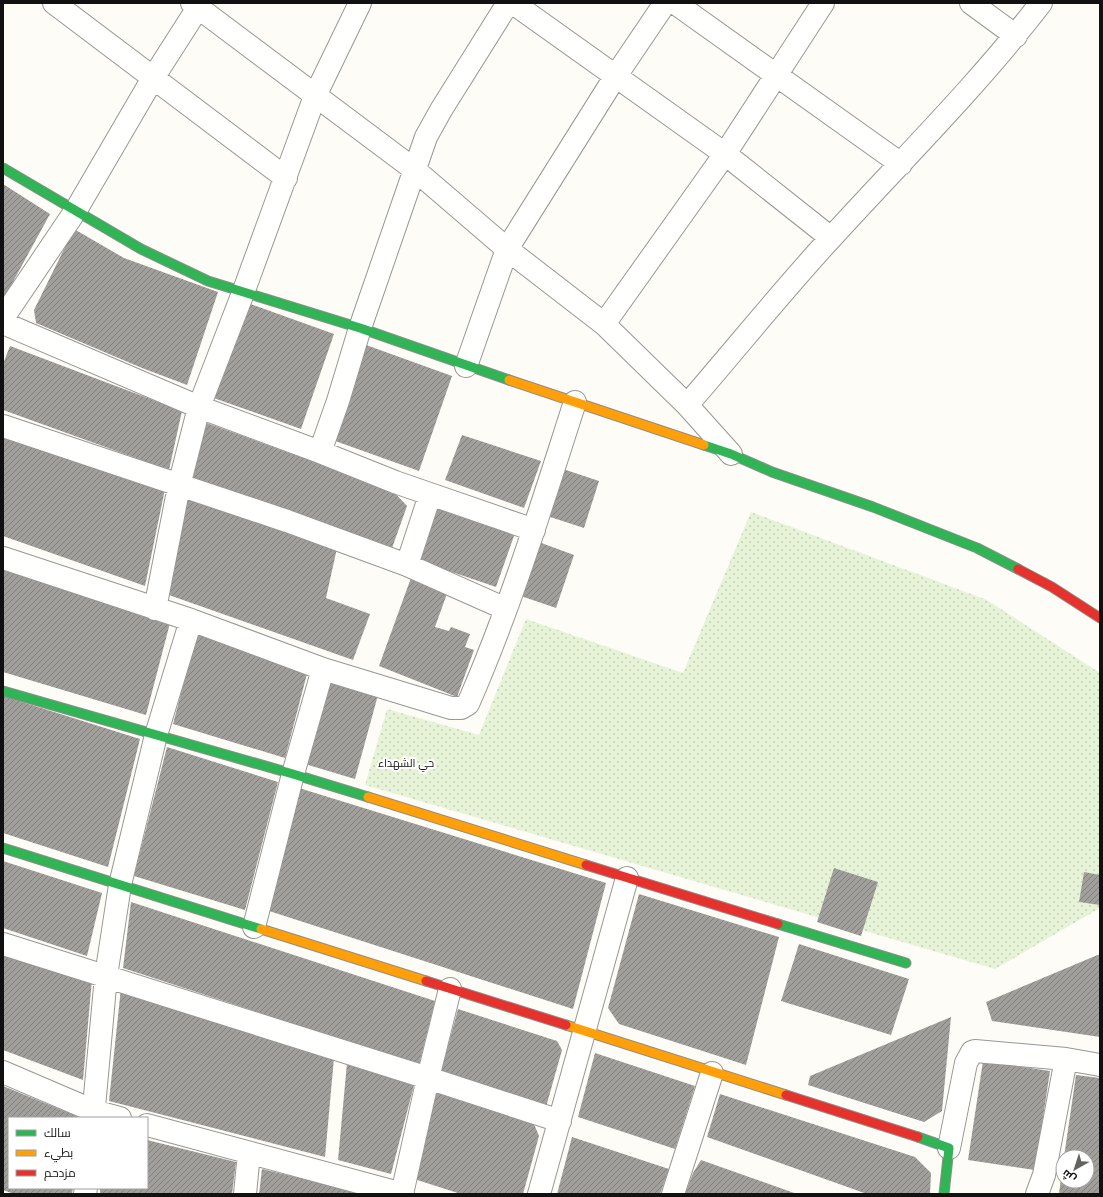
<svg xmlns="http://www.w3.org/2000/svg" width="1103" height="1197" font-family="'Roboto Serif',Cairo,serif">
<defs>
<pattern id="grass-dots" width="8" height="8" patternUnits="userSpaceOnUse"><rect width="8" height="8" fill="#e7f3d7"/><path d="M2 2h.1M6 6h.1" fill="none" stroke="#c5cfb8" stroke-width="1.8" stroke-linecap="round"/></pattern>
<pattern id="building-hatch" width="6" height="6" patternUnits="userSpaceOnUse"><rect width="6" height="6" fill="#a19f9c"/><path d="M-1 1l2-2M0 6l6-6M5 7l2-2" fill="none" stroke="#82807e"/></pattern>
</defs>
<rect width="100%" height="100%" fill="#fdfcf7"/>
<path fill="url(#grass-dots)" d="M751,512L987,600L1100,673V908L995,969L365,785L387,709L479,735L526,619L683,673Z"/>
<path fill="url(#building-hatch)" d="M3,184L50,214L3,300Z
M74,229L124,258L218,292L187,385L142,368L36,323L34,310Z
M239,300L334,334L301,429L208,396Z
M355,341L452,376L419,471L324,437Z
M10,346L182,411L169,470L3,410V364Z
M201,421L392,490L407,506L391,551L190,478Z
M3,433L165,489L145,586L3,536Z
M462,435L541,461L524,508L445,480Z
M560,468L599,481L584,528L544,515Z
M186,496L337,548L326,598L370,614L353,660L166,594Z
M436,506L515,533L496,587L417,560Z
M536,541L574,555L556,608L518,595Z
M3,566L170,623L146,715L3,672Z
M412,575L449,588L435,627L449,631L451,627L470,634L465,647L474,650L457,697L379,666Z
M197,632L308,670L285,758L173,724Z
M329,678L378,695L355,779L305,764Z
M3,696L140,739L108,867L3,833Z
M167,747L278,782L245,910L134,876Z
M299,788L606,883L573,1009L266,910Z
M3,861L102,893L87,956L3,928Z
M834,868L878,882L861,936L817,922Z
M1084,872L1100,875V905L1079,902Z
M639,894L779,937L746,1065L619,1024L608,1008Z
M131,902L435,1001L419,1065L123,968Z
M799,944L909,979L891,1035L781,1001Z
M3,950L92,979L83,1080L3,1050Z
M1100,954V1037L992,1021L986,1002Z
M121,988L334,1058L325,1157L109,1101Z
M458,1009L557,1041L562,1050L546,1107L441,1072Z
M951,1017L942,1111L924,1122L808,1085L810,1076Z
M595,1053L695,1086L675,1149L578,1117Z
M983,1061L1050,1071L1035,1170L968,1160Z
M347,1063L414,1085L391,1174L338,1160Z
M1076,1075L1100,1078V1194H1059L1062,1170L1063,1181H1087V1157H1064Z
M3,1086L79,1117V1118H9V1188H73L72,1194H14L3,1190Z
M436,1092L534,1124L539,1136L523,1194H461L414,1179Z
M720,1094L915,1157L931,1173L930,1194H867L707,1137Z
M572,1137L669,1169L660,1194H557Z
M147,1140L236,1162L232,1194H100V1188H147Z
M701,1160L797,1194H685L693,1173Z
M262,1169L361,1193V1194H259Z"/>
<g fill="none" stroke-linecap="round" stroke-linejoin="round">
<defs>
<path id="street" d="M54,3L286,178
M192,3L415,170L507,249L604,324
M508,3L441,110L426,137L360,328L338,401L320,452L395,482L534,530
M513,3L725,154L831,238
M675,3L901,164
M971,3L1016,36
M3,318L76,210L153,78L201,3
M3,323L199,407L320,452
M466,366L507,249L615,77L665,3
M687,405C735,350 781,292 831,238C902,160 977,86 1041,3
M3,426L287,521L407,565L506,609
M731,454L687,405L604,324L725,154L823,3
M3,558L191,620L323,669L451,708H461L468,704C511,606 542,504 575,402
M407,565L430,495
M155,609L179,486L199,407L243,293L315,96L360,3
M254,927L293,774L323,669
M3,944L428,1078L560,1121
M3,1072L94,1111L120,1118
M93,1118L106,976L120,885L156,735L191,620
M147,1125L403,1194
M949,1148L966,1063L972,1052L975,1051L1066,1059L1100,1065
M85,1194L86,1188
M245,1194L249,1153
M402,1194L428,1078L450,989
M539,1194L627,878
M673,1194L712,1073
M1037,1194L1044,1175L1066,1059"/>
<path id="fast" d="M3,168L141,249L208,281L360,328L509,380
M704,445L731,454L772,472L873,507L977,548L1018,569
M3,691L293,774L368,797
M3,848L261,929
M778,924L906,963
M918,1137L949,1148L944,1194"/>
<path id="slow" d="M509,380L704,445
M368,797L586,865
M261,929L426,981
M566,1025L786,1095"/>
<path id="jam" d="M1018,569L1052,587L1100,618
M586,865L778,924
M426,981L566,1025
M786,1095L918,1137"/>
</defs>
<use href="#street" stroke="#979795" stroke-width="24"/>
<use href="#fast" stroke="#8e8d8b" stroke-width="11"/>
<use href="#slow" stroke="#8e8d8b" stroke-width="11"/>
<use href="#jam" stroke="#8e8d8b" stroke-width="11"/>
<use href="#street" stroke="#fffffe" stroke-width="22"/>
<use href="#fast" stroke="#30b455" stroke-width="9"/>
<use href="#slow" stroke="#ff9f0a" stroke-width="9"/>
<use href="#jam" stroke="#e5322d" stroke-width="9"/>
</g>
<g text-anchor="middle" stroke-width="4" stroke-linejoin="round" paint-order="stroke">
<g font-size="11" fill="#111" stroke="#fff">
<text x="406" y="767">حي الشهداء</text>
</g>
</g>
<rect width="1103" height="1197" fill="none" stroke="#111111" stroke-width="8"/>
<rect x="8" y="1117" width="140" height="72" fill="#ffffff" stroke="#a0a0a0"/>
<rect x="16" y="1130" width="20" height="6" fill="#30b455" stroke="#a0a0a0"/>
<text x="44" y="1137" font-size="12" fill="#111111">سالك</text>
<rect x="16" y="1150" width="20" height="6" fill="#ff9f0a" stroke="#a0a0a0"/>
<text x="44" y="1157" font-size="12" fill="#111111">بطيء</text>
<rect x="16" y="1170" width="20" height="6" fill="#e5322d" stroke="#a0a0a0"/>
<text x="44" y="1177" font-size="12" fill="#111111">مزدحم</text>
<g transform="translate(1075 1169) rotate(219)"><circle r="19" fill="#ffffff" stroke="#a0a0a0"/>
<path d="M0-3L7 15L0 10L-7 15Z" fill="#646362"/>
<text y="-6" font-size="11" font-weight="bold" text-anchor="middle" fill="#111111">ش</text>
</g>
</svg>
